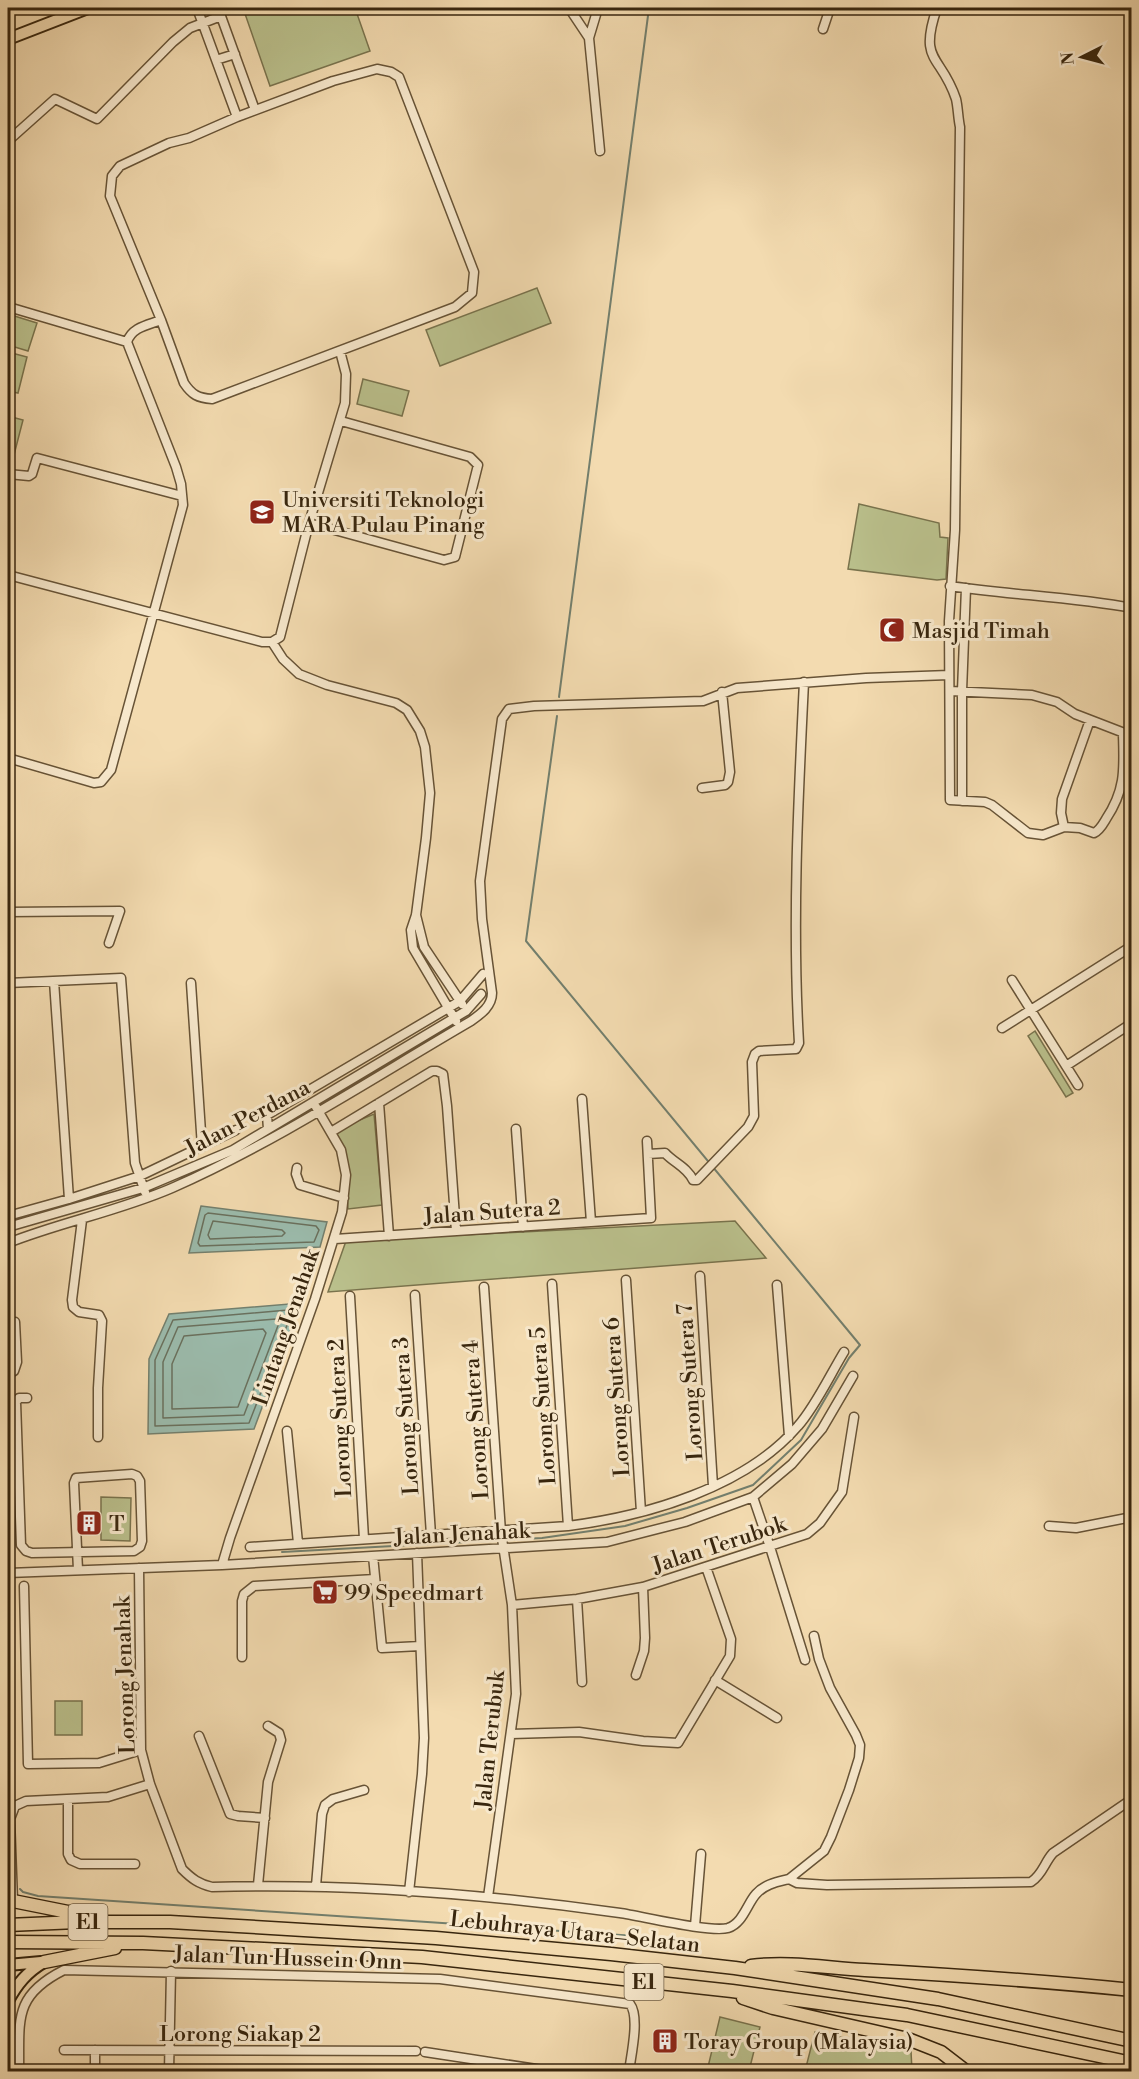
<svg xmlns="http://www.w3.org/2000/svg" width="1139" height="2079" font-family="'Libre Bodoni',serif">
<rect width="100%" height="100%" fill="#f3dbb0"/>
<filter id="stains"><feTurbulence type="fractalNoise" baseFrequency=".00333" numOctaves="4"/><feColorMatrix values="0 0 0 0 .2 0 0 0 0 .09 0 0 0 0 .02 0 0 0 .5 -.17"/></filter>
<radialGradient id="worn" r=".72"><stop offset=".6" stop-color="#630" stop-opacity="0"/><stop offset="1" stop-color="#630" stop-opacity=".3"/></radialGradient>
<path fill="#bac08c" stroke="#79734d" stroke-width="1.5" d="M243,8H355L370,51L270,86Z
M537,288L551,323L440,366L426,330Z
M8,314L37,323L28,351L8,345Z
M8,352L27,357L18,393L8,391Z
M363,379L409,391L402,416L357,404Z
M8,416L23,420L14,455L8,454Z
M859,504L939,523L940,537L948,538L946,579L937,580L848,569Z
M1035,1031L1073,1093L1066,1097L1028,1036Z
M374,1114L382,1205L348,1209L346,1175L331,1132Z
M735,1221L766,1258L328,1292L346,1241Z
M101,1497L131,1498L130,1541L101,1540Z
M55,1701H82V1735H55Z
M720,2017L760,2027L749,2071H707Z
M815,2032L911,2051L912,2071H805Z"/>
<path fill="#9bbbac" stroke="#737f6d" stroke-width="1.5" d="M201,1206L327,1222L320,1247L189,1253Z
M301,1303L254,1429L148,1434L149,1359L169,1314Z"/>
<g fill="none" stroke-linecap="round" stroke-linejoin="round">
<path stroke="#6a705d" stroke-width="1.5" d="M208,1213L316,1226L319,1230L314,1242L200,1246L198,1243L205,1215Z
M213,1221L282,1230L285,1233L282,1236L210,1239L208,1235Z
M288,1310L291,1315L249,1423L155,1426V1360L173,1320Z
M276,1319L279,1323L244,1415L163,1418V1362L178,1327Z
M263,1329L266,1333L238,1407L172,1409V1364L184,1336Z"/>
<path stroke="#737f6d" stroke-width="2" d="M559,697L649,8
M282,1552L542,1538L625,1526L687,1508L753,1485L801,1440L849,1358L860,1345L526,941L557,716
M20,1889L23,1892L38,1896L666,1938"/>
<defs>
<path id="minor" d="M197,8L237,117
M218,8L255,110
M569,8L589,38L600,151
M937,8C918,63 941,54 956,99C958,107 958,118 960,127L955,530L949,621L950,800L985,802L992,805L1028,833L1043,835L1064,827L1080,828L1094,833C1100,830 1103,824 1106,819C1126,789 1124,768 1123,734
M823,29L830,8
M589,38L598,8
M216,60L235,54
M377,69L391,72L399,77L474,272L472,293L455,307L212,399C198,398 192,395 184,383L161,320L110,196L112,176L120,166L169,143L189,138L237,117L333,81Z
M8,141L55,99L97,119L173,42L190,28L221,16
M12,308L127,342
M8,474L29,476L32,474L37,458L182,496
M309,523L444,560L455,557L478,465L470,457L341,421
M12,576L262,642H272L280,637L309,523L345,403L346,374L340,351
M950,586C1011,595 1072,597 1132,608
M272,642L283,659L299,674L327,685L396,703L407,710L420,731L425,747L430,793L426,838L416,915L411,930L413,948L456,1021
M950,691L1032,695L1057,702L1075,714L1132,736
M8,758L94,783L101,782L111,770L183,505L181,484L176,467L127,342C132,327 148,325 161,320
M702,788L725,785L728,782L730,772L722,692
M962,801V691L966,588
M1064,827L1061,813L1062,799L1090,720
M8,912L120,911L109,943
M416,915L424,947L462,1004
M1012,980L1078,1085
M54,981L69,1199
M8,983L121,978L135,1163L145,1192
M191,983L202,1147
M1002,1028L1132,946
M1066,1066L1132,1023
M582,1099L591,1222
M379,1103L389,1236
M268,1129L267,1115L460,1001L483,974
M516,1129L523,1227
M331,1132L432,1071H437L443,1074L447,1106L456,1231
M648,1154L665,1153C674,1163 687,1167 693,1180H697L748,1127L754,1116L752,1062L755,1054L759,1051L796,1049L799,1043C792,923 798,803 804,682
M297,1168L296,1174L300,1185L344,1198
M8,1216L69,1199L140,1176L236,1130
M82,1220L72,1300L73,1307L79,1312L99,1315L102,1321L98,1388V1437
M8,1227L143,1188L233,1150L466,1011L481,994
M335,1239L651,1218L647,1141
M8,1243C61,1222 119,1211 172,1188C276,1142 373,1078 471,1021C481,1014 492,1006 492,993L482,919L480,881L502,719L509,709L534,706L703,701L737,688L866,678L949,675
M700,1276L713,1486
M626,1280L641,1512
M552,1284L568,1526
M777,1285L789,1436
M484,1287L501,1532L512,1605L516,1694L488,1897
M415,1295L431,1535
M350,1296L364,1539
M8,1374L14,1371L17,1362L15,1322
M27,1398H19L16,1402L21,1545L26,1551L32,1553L134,1551L140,1547L142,1541L140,1481L137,1476L132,1474L76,1478L74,1483L78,1570
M287,1431L298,1543
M753,1497L770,1547L805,1660
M1049,1526L1076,1528L1132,1517
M250,1547L568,1526C646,1516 745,1488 798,1426C815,1407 830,1375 844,1352
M373,1556L382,1648L420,1646
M222,1565L230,1538L315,1299L342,1212L346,1175L341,1150L316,1107
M139,1568L141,1750L150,1784L182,1869C192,1879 199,1884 212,1887C348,1883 486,1894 620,1913C641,1916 711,1933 728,1928C743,1923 747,1904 756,1894C765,1884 777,1882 789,1879L797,1883L827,1885L1031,1882C1043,1874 1044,1863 1053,1853L1132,1799
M8,1573L222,1565L607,1542L685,1522L753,1497L792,1464L822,1429L853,1376
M24,1586L28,1764L99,1763L141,1750
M577,1599L582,1682
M512,1605L577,1599L643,1587L807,1534L820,1523L842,1492L854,1417
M242,1657V1601L244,1594L254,1586L375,1579
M636,1675L644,1651L645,1638L643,1587
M715,1680L777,1718
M511,1734L579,1732L643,1741L678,1743L730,1656L731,1639L706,1567
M199,1736L230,1814L238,1816L265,1818
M68,1799V1854L71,1860L80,1864H135
M789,1879L824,1851L831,1837L849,1790L859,1758L860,1745L856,1735L830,1688L819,1659L814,1636
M258,1885L268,1782L281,1740L279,1733L268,1726
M316,1886L322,1814L325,1805L333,1799L364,1790
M409,1892L422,1774L424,1738L417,1553
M13,1901L10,1819L15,1806L26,1801L108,1797L150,1784
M695,1926L701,1854
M64,2050L416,2051
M425,2052L556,2072
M19,2072C20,2021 12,1996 64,1970L440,1979L630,2004C640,2017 631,2055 629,2072
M95,2072V2050
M169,2072L171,1971"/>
<path id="major" d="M8,39L88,8
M8,1965L41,1962
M8,2001C17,1984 27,1972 44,1962"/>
<path id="highway" d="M13,1901L68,1912L100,1915
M8,1925L77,1922H170L238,1926L436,1938L611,1954L735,1968L938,1999L1132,2041
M8,1942L143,1943L422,1957L732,1991L907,2015L1132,2063
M44,1962L115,1948
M751,1966C789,1961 827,1968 865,1970C954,1975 1043,1981 1132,1990
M743,1998L773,2008L908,2039L941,2052L967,2072"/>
</defs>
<use href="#minor" stroke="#675336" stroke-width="11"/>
<use href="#major" stroke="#38260e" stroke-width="14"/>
<use href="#highway" stroke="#38260e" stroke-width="15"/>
<use href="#minor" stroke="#f7e8cc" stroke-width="8"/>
<use href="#major" stroke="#f3dbb0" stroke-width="10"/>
<use href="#highway" stroke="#f3dbb0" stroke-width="12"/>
</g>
<defs>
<symbol id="university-square" viewBox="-11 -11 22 22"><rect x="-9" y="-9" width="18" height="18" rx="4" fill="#8f2418" stroke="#f7e8cc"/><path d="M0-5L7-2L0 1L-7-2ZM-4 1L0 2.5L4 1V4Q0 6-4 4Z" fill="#fff"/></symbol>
<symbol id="mosque-square" viewBox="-11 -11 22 22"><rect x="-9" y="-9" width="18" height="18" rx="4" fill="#8f2418" stroke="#f7e8cc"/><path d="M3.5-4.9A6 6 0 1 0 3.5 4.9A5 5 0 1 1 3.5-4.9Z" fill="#fff"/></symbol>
<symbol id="building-square" viewBox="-11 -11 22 22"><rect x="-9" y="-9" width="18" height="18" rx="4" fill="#8f2418" stroke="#f7e8cc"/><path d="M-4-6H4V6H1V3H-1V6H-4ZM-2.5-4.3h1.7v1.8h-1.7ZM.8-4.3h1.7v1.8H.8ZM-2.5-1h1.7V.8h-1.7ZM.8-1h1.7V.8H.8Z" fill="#fff"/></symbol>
<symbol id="supermarket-square" viewBox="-11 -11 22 22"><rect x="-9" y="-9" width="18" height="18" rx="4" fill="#8f2418" stroke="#f7e8cc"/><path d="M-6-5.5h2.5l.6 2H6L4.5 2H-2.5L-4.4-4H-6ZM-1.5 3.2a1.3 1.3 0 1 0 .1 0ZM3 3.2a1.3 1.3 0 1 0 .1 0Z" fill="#fff"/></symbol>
</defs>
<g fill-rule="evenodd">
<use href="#university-square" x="247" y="497" width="30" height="30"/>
<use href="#mosque-square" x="877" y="615" width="30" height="30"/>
<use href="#building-square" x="74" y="1508" width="30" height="30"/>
<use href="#supermarket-square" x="310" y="1577" width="30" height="30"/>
<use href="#building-square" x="650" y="2026" width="30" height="30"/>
</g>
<g text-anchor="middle" stroke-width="6" stroke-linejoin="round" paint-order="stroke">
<g fill="#f7e8cc" stroke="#716047" stroke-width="1.5">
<rect x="68.5" y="1904" width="39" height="36" rx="4.5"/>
<rect x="624.5" y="1964" width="39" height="36" rx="4.5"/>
</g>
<g font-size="21" font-weight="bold" fill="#38260e">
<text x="88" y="1929">E1</text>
<text x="644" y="1989">E1</text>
</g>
<g font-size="22" fill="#38260e" stroke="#f7e8cc" text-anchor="start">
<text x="282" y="507">Universiti Teknologi<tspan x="282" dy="25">MARA Pulau Pinang</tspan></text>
<text x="912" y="638">Masjid Timah</text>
<text x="109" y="1531">T</text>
<text x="344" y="1600">99 Speedmart</text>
<text x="684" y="2049">Toray Group (Malaysia)</text>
</g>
<g font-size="22" fill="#38260e" stroke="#f7e8cc">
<text transform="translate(247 1117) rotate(-28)" y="8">Jalan Perdana</text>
<text transform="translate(492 1211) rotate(-4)" y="8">Jalan Sutera 2</text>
<text transform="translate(285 1327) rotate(-71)" y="8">Lintang Jenahak</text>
<text transform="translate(689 1382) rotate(-94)" y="8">Lorong Sutera 7</text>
<text transform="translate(616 1397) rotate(-94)" y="8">Lorong Sutera 6</text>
<text transform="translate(542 1406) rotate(-94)" y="8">Lorong Sutera 5</text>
<text transform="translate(405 1416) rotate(-94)" y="8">Lorong Sutera 3</text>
<text transform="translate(339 1418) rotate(-93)" y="8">Lorong Sutera 2</text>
<text transform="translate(475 1420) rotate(-94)" y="8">Lorong Sutera 4</text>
<text transform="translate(462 1533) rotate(-3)" y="8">Jalan Jenahak</text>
<text transform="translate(719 1544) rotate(-18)" y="8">Jalan Terubok</text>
<text transform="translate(124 1675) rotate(-92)" y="8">Lorong Jenahak</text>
<text transform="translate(489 1740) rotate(-84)" y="8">Jalan Terubuk</text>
<text transform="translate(575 1931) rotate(6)" y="8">Lebuhraya Utara–Selatan</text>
<text transform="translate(288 1957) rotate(2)" y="8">Jalan Tun Hussein Onn</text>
<text x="240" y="2041">Lorong Siakap 2</text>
</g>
</g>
<rect width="1139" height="2079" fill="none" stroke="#f3dbb0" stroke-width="30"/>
<rect x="9" y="9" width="1121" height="2061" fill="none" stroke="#38260e" stroke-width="3"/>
<rect x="15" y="15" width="1109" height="2049" fill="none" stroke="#38260e" stroke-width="1.5"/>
<g transform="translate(1082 57) rotate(264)" stroke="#f7e8cc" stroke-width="4.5" paint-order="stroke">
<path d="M0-4.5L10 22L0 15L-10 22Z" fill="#38260e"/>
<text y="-9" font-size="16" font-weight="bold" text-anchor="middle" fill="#38260e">N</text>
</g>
<rect width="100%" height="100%" filter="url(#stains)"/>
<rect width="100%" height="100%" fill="url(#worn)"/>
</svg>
